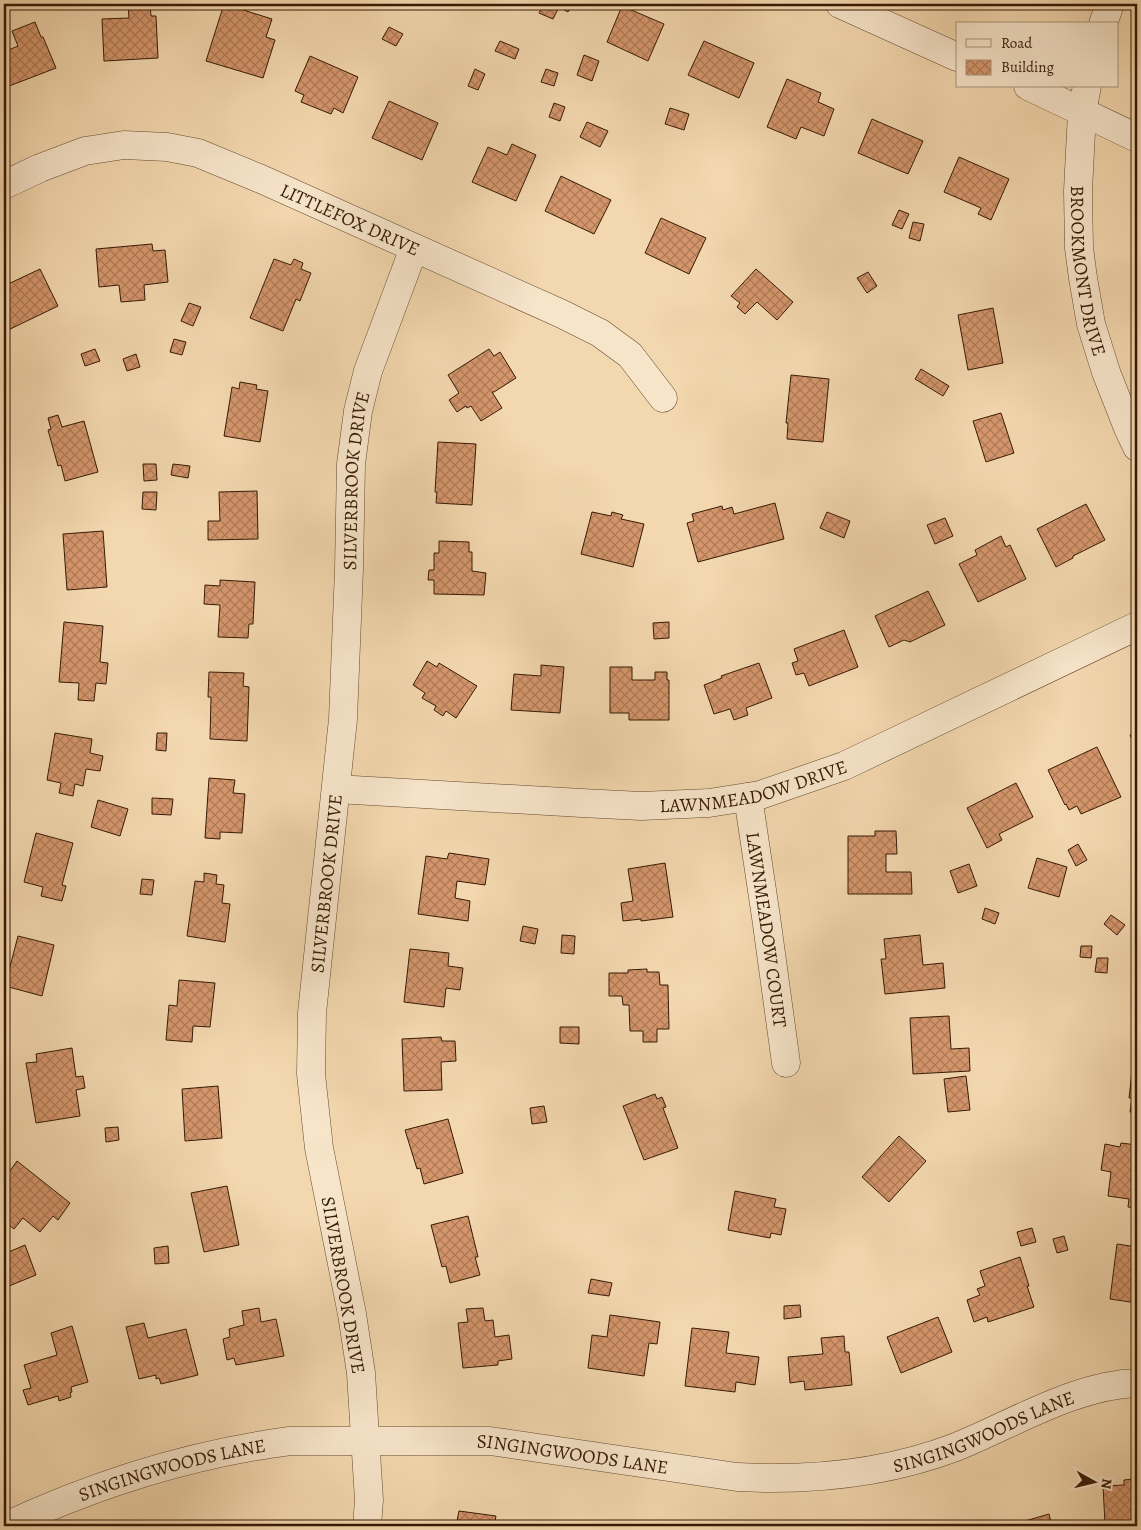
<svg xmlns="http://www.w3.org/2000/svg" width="1141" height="1530" font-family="Alegreya,serif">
<defs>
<pattern id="building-cross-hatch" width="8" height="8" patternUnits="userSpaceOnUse" patternTransform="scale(1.25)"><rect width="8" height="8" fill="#d5966c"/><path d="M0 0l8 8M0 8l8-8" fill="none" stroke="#ae7a57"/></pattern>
</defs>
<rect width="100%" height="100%" fill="#f3d7ae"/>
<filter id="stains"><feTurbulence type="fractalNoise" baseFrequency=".004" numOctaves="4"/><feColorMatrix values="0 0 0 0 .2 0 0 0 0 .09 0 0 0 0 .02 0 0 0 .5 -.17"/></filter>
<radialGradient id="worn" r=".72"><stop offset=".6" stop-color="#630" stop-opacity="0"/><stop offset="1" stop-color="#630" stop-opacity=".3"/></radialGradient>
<path fill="url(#building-cross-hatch)" stroke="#361a05" d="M128,4H150L151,16H156L158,58L104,61L102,19L129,18Z
M224,4L272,19L266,37L275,40L263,78L206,61Z
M544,4H572L568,12L559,7L553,19L539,13Z
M622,6L664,24L648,61L607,42Z
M35,22L41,37H43L56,68L4,88V52L18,46L12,31Z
M389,27L403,34L396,46L382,39Z
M500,41L519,49L515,59L495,51Z
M704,41L754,63L739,98L688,75Z
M584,55L599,61L592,81L577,75Z
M310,56L358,77L343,113L334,108L331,114L301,102L304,95L295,91Z
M475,69L485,74L478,90L468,86Z
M546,69L558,73L554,86L541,82Z
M787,79L821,93L818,102L834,109L824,136L801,127L796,139L767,127Z
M389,101L438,123L422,160L372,138Z
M554,103L565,107L560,121L549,117Z
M670,108L689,114L684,130L665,124Z
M872,119L923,141L908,174L858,153Z
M587,122L608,131L600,147L580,137Z
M512,144L536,155L516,201L472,182L488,147L507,155Z
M959,157L1009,179L991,220L978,214L981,208L944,192Z
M561,176L611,200L594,234L545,211Z
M899,210L909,214L902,229L892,225Z
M661,218L706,238L689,274L645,253Z
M913,222L924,224L920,241L909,238Z
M152,244L153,251L165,250L168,282L144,285L145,300L121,302L119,285L99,287L96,249Z
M274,259L291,265L294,259L303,263L301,269L311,273L300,301L296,299L283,331L250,318Z
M40,269L58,306L4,332V286Z
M756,269L793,302L777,320L757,302L745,314L737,307L740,303L731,296Z
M868,272L877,286L867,293L857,278Z
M189,303L201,307L193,326L181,321Z
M993,308L1003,363L968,370L958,315Z
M174,339L186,342L182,355L170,352Z
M95,349L100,361L85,366L81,354Z
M489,349L494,356L500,352L516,378L494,392H492L502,408L481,421L471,406L467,408L466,406L457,412L449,400L459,393L448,375Z
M136,354L140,367L127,371L123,359Z
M921,369L949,386L943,396L915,379Z
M791,375L829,379L823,442L787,439L788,423H786Z
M240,382L257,385L256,389L268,391L260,442L224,436L232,387L239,389Z
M1001,413L1014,453L986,462L973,421Z
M58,415L62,427L84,421L98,472L65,481L61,465L58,466L48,430L51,429L48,418Z
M438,442L476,444L472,505L436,503L437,492H435Z
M143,464H156L157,480L144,481Z
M173,464L190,466L188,478L171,475Z
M257,491L258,539L208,540V521H220L219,492Z
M143,492H157L156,510L142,509Z
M775,503L784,539L698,562L687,523L694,521L692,514L722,506L723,510L732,507L734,514Z
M1086,504L1105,540L1073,556V558L1056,567L1037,529Z
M592,512L611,516L612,512L623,515L621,519L644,524L633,567L581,554Z
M827,512L850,521L844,538L820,528Z
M945,518L953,536L935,544L927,525Z
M103,531L107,587L67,590L63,534Z
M1001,536L1006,547L1010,545L1026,579L978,602L959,564L977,555L975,550Z
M439,541L469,542V552H472V571L486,573L484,595L434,594V580H428L429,570H434V553H439Z
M220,580L255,582L253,624H249L248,638L218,637L220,605L204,604L205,585L220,586Z
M928,591L945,625L910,642L904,640L889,647L875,616Z
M64,622L103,626L100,662L108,663L106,684L96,683L94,701L78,700L79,683L59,682Z
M669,622V638L654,639L653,623Z
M844,630L858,667L809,686L804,673L796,675L792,663L798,661L794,649Z
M427,661L437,667L439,663L477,686L456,718L446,711L443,716L434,710L436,706L422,698L425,693L413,685Z
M759,663L772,698L746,708L748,715L734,720L730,709L714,714L704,685L722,678L721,676Z
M541,665L564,667L560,713L511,710L514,674L541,676Z
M610,667H632V680H655V672H667V680H669V720H629V713H610Z
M209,672L244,673L243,686L249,687L247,741L210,739L211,697H208Z
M1137,732V750L1130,735Z
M55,733L92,739L90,753L103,756L100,771L86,769L83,786L75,784L73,796L59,793L61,783L47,780Z
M157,733H167L166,751L156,750Z
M1097,747L1121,797L1081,814L1077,806L1069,810L1066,804L1065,805L1048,770Z
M209,778L235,780L233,793L245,794L242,833L220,832V839L205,838Z
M1016,783L1033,817L999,834L1002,840L987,848L967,808Z
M152,798L173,799L171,815L152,814Z
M98,800L128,809L120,836L91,827Z
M875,831H896L897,854H886V872H911L912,894H848V836H875Z
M36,833L73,843L62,885L66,886L62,901L41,896L43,887L24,882Z
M1078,844L1087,860L1076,866L1068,850Z
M449,853L489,859L485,885L457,881L455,898L470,901L468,921L418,914L426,856L447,859Z
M1037,858L1067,867L1059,897L1028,888Z
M665,863L673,917L641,921V919L623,921L621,903L633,901L628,869Z
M969,864L977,886L958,893L950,871Z
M204,873L217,875L216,884L224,885L222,903L230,904L225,942L187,936L195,881L204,882Z
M142,879L154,880L152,895L140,894Z
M985,908L999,913L995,924L982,919Z
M1111,915L1125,925L1117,935L1104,924Z
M523,926L538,929L535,944L520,941Z
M562,935L575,936L574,954L561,953Z
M920,935L923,965L943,963L945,988L885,994L881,959H886L884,939Z
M18,936L54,945L42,996L5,986Z
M1081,946H1092L1091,958L1080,957Z
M410,949L449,953L448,966L463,968L460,990L446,988L444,1007L404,1002Z
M1097,958H1108L1107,973L1095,972Z
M647,969V972H659L660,985H668L669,1029H657V1042H643V1031H630L629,1005H623L622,996H609V973H628V970Z
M179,980L215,983L210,1027L193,1026L192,1042L166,1040L169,1005L177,1006Z
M949,1016L951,1049L969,1048L970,1071L913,1074L910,1018Z
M560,1027H579V1044L560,1043Z
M441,1037L442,1041H455L456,1061L441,1062L442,1090L404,1091L402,1039Z
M72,1048L76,1077L83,1076L85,1088L76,1090L80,1116L36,1123L26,1063L37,1062L36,1054Z
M1134,1053H1137V1113L1130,1112L1132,1098H1129Z
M966,1076L970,1110L948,1112L944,1079Z
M218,1086L222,1138L185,1141L182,1089Z
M655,1094L657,1099L662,1097L666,1107L663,1108L678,1148L644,1160L623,1106Z
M544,1106L547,1122L532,1124L530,1108Z
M448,1119L463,1173L424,1184L420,1168L417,1169L405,1130Z
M118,1127L119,1140L106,1142L105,1128Z
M899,1136L926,1161L889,1202L862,1177Z
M1121,1143L1137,1145V1208L1128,1207L1129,1199L1108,1196L1111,1172L1101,1170L1105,1144L1120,1147Z
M17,1161L70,1203L58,1220L53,1216L40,1232L23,1218L14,1229L4,1221V1179Z
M227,1186L239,1245L204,1252L191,1193Z
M735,1191L776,1199L774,1207L786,1209L781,1235L771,1233L770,1238L728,1230Z
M468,1216L478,1257H475L480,1275L450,1283L446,1266L442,1267L431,1225Z
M1032,1228L1036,1242L1021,1246L1017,1232Z
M1064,1236L1068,1250L1057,1253L1053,1239Z
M1117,1244L1137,1247V1303L1110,1299Z
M25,1245L36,1275L4,1288V1254Z
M168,1246L169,1263L155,1264L154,1248Z
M1020,1257L1029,1286H1027L1034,1307L988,1322L987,1317L974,1322L967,1300L980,1295L977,1289L985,1286L980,1271Z
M591,1279L612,1283L609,1296L588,1293Z
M800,1305L801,1317L784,1319V1306Z
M259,1308L261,1322L276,1319L284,1356L236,1365L234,1358L227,1360L223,1339L230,1337L229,1329L244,1325L242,1311Z
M483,1308L485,1321L493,1320L495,1337L509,1335L512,1359L498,1361V1365L463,1368L458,1323L468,1322L466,1309Z
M610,1315L660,1322L657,1344L649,1343L644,1376L588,1368L592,1335L607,1337Z
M938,1317L952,1352L901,1373L887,1337Z
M144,1323L148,1338L186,1329L198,1375L161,1384L159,1378L156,1379V1375L139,1379L126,1327Z
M72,1326L88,1382L71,1387L72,1392L70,1393L71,1397L59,1401L58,1396L28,1405L23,1390L31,1388L24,1365L57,1355L51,1333Z
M692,1328L729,1332L726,1353L759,1357L755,1385L736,1382L735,1392L685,1386Z
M844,1336L845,1352H849L852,1385L805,1390L804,1381L790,1383L788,1357L823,1354L821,1338Z
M1133,1479V1485H1137V1522L1105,1524L1103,1486L1124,1485V1480Z
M459,1511L496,1516L494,1526H456Z
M1049,1514L1052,1526H1008Z
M538,1521L564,1523V1526H538Z"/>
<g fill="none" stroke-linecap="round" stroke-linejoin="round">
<defs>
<g id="minor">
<path d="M840,4L957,57"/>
<path d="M1103,24L1110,4"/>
<path d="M1028,86L1137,138"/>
<path id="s1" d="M1087,86L1082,112L1078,191L1079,248L1083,278L1091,324L1106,372L1128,428L1137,447"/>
<path id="s2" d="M4,185L40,168L85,151L124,145L167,147L198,153L261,179L562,314L600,333L630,355L663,398"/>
<path id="s3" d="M336,789L582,803L641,806L709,803L760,795L844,766L1137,626"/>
<path id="s4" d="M748,797L766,917L786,1063"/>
<path id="s5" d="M6,1526C96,1484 191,1454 290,1441H490L737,1477C812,1481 885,1474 956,1447C1013,1424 1075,1385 1137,1383"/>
<path id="s6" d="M367,1526L369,1500L361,1373L352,1314L319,1148L311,1074L312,1013L343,719L349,569L351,464L358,411L368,371L414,248"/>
</g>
</defs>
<use href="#minor" stroke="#65492f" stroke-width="29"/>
<use href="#minor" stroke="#f7e5ca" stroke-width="28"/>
</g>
<g text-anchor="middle" stroke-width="4" stroke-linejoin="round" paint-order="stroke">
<g font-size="19" fill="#361a05" stroke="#f7e5ca">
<text dy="7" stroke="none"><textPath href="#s2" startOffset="368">LITTLEFOX DRIVE</textPath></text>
<text dy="7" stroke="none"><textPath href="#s1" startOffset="186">BROOKMONT DRIVE</textPath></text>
<text dy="7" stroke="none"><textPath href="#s6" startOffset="1052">SILVERBROOK DRIVE</textPath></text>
<text dy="7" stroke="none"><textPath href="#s3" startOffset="420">LAWNMEADOW DRIVE</textPath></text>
<text dy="7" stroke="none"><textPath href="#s6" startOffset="648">SILVERBROOK DRIVE</textPath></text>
<text dy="7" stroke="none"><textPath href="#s4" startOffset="134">LAWNMEADOW COURT</textPath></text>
<text transform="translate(344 1285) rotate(80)" y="7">SILVERBROOK DRIVE</text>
<text dy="7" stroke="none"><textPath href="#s5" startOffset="1001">SINGINGWOODS LANE</textPath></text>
<text dy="7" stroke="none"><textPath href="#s5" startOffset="581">SINGINGWOODS LANE</textPath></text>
<text dy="7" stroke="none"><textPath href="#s5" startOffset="176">SINGINGWOODS LANE</textPath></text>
</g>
</g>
<rect width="1141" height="1530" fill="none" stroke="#f3d7ae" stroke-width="20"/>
<rect x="5" y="5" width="1131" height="1520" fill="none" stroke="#361a05" stroke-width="2.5"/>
<rect x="10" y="10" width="1121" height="1510" fill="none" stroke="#361a05"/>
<rect x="956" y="22" width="162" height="65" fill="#f7e5ca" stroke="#aa947b"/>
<rect x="966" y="39" width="25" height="8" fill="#f7e5ca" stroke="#aa947b"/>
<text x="1001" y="48" font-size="15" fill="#361a05">Road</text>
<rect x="966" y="60" width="25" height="15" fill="url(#building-cross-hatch)" stroke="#aa947b"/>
<text x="1001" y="72" font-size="15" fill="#361a05">Building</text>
<g transform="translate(1094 1482) rotate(98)" stroke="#f7e5ca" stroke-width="4" paint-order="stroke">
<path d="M0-4L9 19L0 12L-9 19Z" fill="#361a05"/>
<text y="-8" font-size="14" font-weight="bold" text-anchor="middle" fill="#361a05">N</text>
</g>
<rect width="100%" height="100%" filter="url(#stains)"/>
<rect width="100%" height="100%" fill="url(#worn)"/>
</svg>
